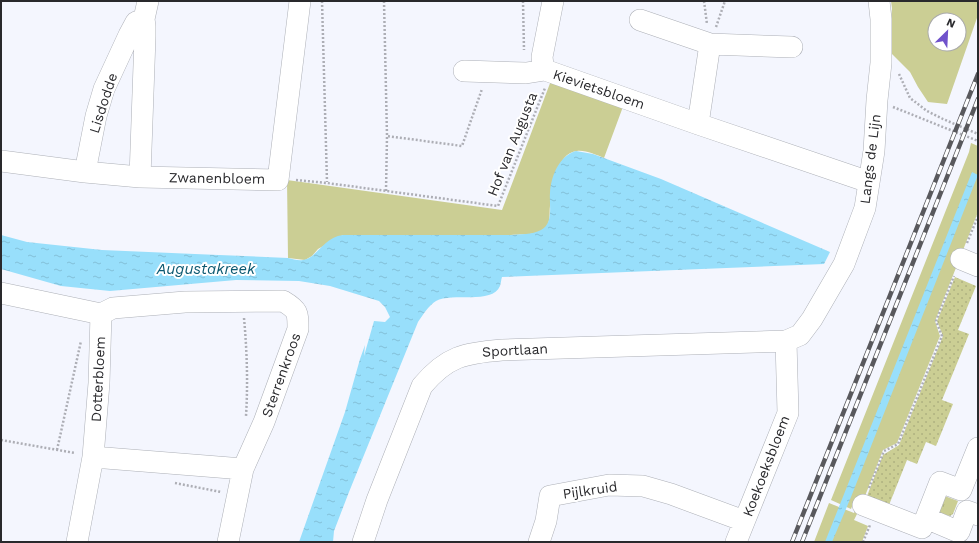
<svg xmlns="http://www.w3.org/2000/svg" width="979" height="543" font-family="'Work Sans',sans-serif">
<defs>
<pattern id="park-tufts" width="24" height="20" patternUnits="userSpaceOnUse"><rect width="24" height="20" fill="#cbce94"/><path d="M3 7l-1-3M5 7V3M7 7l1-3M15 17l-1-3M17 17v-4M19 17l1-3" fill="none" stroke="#aeb180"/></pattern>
<pattern id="garden-dots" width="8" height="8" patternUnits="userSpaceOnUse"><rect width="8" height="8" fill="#cbce94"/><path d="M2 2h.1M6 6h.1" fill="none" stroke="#aeb180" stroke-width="1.8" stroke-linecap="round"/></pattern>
<pattern id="water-ripples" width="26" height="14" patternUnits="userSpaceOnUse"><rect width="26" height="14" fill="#98dffb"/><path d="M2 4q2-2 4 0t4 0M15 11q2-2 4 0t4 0" fill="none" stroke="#83bfd7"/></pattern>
</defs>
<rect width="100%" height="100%" fill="#f4f6fe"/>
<path fill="#cbce94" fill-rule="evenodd" d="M891,1H978V15L947,104L928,102L918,87L910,72L889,51L892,8ZM935,20H959V44H935Z
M552,78L624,104L604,158C596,155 586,150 577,151C556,153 552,189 550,206C549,213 551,221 546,227C538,236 522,234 511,235H343L318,249L312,256L305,260L288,258L287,180L502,210Z
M971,143L978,146V212L935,321L940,336L897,443L883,450L865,496L853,504L851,509L831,500L969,152Z
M829,503L854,513L856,509L859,510L854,520L868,526L862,542H814Z"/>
<path fill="url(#park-tufts)" d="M942,495L958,501L953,514L950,516L940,514L937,508Z"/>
<path fill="url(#garden-dots)" d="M955,277L976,286L958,330L969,334L942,400L953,404L936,446L926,442L917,464L907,460L889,505L867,496L883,455L899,445L943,336L937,321Z"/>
<path fill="url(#water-ripples)" d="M576,151L593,154L661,179L830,252L824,264L502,277C501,280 501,283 500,286C492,305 452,292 436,301C428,306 423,315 418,322L349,492L334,531L333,542H299L345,412L360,359L365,345L364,356L374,321L385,322L390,317L385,307L379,301L330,286L299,281L236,280L110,291L61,286L1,269V235L27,242L102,250L288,258C293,259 298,261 303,260C317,258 324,237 343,235H511C520,234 532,235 541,230C554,223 549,205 550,193C551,176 559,156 576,151Z
M972,172L978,175L851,497L832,542H825Z"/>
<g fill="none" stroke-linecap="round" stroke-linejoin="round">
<defs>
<path id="minor" d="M553,1L542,57L543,65L545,70L698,124L869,182
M640,20L710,44L792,47
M464,71L526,73L545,70
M698,124L710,44
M1,161L85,172L140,177L278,180L300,1
M85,172L96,116L104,89L129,35L136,22L144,19
M140,177L145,37V26L144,19L148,1
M961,259L978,266
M1,293L101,314L99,383L93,457L77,542
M101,314L113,308L185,302L283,301C298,310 298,312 298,329L264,422L243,469L228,542
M93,457L243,469
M863,505L922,528L940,482L961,490L978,448
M926,518L959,532L967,511L978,515
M363,542L377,500L422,386C447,356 465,353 502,350L786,341L800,335L812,319L844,264L865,208L874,151L877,100L881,63V19L879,1
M539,542L546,521L550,496L609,485L643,486L671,494L744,521
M736,542L788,413L786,341"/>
</defs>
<use href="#minor" stroke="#adb0b7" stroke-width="22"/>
<path stroke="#adaeb5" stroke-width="2.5" stroke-dasharray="2 2" stroke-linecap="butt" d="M322,1L327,182
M384,1L387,136L462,146L482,89
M523,1L524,50
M704,1L707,24
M716,27L725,1
M899,74L910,98L927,111L943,119L978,134
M893,107L978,141
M296,180L327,183L498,206L545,88
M386,191L387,136
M967,243L978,216
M244,318C247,351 248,383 246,416
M1,440L75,453
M57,450L81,341
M175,483L221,492
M869,488L884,451L898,444L942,336L936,321L954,276
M863,542L870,525"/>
<use href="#minor" stroke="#fff" stroke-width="21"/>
<defs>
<path id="rail" d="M792,542L978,74
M802,542L978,99"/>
</defs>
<use href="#rail" stroke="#59595d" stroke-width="4.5"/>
<use href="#rail" stroke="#fff" stroke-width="3" stroke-dasharray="9" stroke-linecap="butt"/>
</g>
<g text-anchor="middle" stroke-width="4" stroke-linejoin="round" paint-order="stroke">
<g font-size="14" fill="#29292c" stroke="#fff">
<text transform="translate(599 89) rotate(19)" y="5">Kievietsbloem</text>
<text transform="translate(103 103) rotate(-72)" y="5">Lisdodde</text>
<text transform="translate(512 144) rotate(-68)" y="5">Hof van Augusta</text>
<text transform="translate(870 159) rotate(-83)" y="5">Langs de Lijn</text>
<text transform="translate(217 178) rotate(1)" y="5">Zwanenbloem</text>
<text transform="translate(515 350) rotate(-3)" y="5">Sportlaan</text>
<text transform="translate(281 375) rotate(-70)" y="5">Sterrenkroos</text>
<text transform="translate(98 379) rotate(-87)" y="5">Dotterbloem</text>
<text transform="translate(766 466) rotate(-69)" y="5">Koekoeksbloem</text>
<text transform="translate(590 490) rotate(-8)" y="5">Pijlkruid</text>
</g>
<g font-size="15" font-style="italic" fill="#0a5870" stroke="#fff">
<text x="206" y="274">Augustakreek</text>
</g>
</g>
<rect width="979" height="543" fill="none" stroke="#29292c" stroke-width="4"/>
<g transform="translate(947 32) rotate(24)"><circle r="19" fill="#ffffff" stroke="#a9a9ab"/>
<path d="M0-3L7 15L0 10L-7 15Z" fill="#7052cb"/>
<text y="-6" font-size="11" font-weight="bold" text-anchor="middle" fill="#29292c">N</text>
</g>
</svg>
